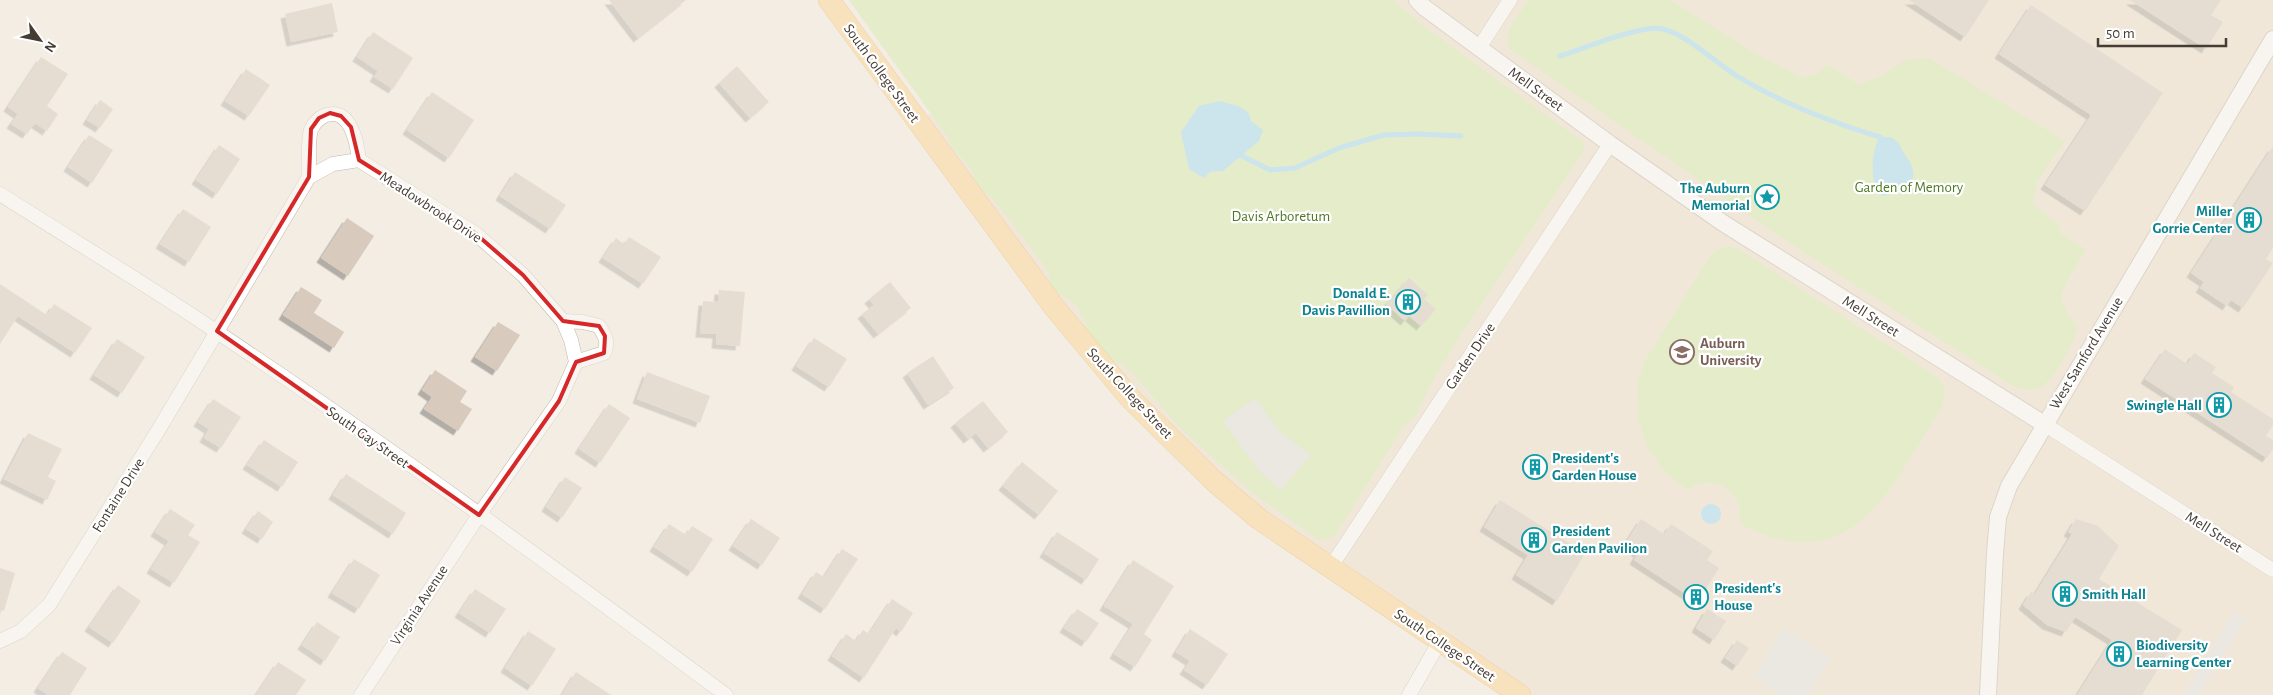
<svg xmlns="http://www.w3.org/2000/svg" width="2273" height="695" font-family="'Alegreya Sans',sans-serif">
<defs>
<filter id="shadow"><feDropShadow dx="-4.5" dy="4.5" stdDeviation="0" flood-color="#0004"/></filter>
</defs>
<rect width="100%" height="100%" fill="#f3ede4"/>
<path fill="#ede1cd" d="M849,0H2273V695H1523L1330,568L1130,398L918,123L931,113Z"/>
<path fill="#d4eaab" d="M849,0H1393L1425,27L1582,141L1585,149L1462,333L1433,380L1415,417L1403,427L1337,533L1328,539L1318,540L1249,490L1182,430L1133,374L1119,363L1104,357L1080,335L1086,323L1075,304L1049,287L1050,276L1043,264L990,195L982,193C975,183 976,181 972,171C966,157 950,152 947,136Z
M1528,0H1670L1755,53L1800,77L1816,75L1828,64L1859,85L1881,76L1905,60L1929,58L2065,141L2037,182L2033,203L2061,227L2058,232L2086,249L2067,282L2061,297L2066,311L2078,328C2072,344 2056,379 2040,387C2031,392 2022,389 2013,386L1788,242L1510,49C1500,33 1520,14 1528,0Z
M1729,246L1737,248L1939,378L1945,390L1943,405C1891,486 1853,585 1739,523C1747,492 1712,471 1687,490L1666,473L1648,449L1639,422L1637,387L1643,364L1710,256L1719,249Z"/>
<path fill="#e3e0dd" d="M1255,398L1279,431L1311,455L1281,490L1258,470L1223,421Z
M2234,611L2246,619L2199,695H2183Z
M1783,628L1831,659L1808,695H1781L1753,677Z"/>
<path fill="#9dd9f3" d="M1219,101L1238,106L1248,112L1251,121L1263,130L1259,141L1223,171L1210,172L1204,178L1189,169L1181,132L1199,106Z
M1880,137H1891L1899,143C1902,153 1909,158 1912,167C1919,187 1896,193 1882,196C1869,188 1871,148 1880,137Z
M1701 514a10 10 0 1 1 20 0a10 10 0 1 1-20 0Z"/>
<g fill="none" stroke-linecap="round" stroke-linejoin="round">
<path stroke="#9dd9f3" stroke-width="5" d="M1560,56C1583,49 1642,24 1663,29C1687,35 1715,62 1737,76C1781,103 1831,122 1880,137
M1240,155L1270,170L1295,168L1339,148L1384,135L1418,134L1461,136"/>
</g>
<path fill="#d8cabc" filter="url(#shadow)" d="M609,0H686L638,38Z
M1909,0H1989L1965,37Z
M2130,0H2221L2211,15L2223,22L2206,49Z
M332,3L338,32L291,42L285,14Z
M2031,5L2163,93L2085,211L2045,185L2091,115L1999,54Z
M373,32L413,58L393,89L374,77L378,71L357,57Z
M41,57L68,74L47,106L58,114L47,131L35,123L27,134L11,124L18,114L8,107Z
M737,66L769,102L750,118L719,83Z
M246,69L270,85L249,116L225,101Z
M432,92L474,120L449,158L407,130Z
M100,100L113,109L100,128L87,120Z
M89,135L113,150L92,183L68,167Z
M219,145L240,159L217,194L196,180Z
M2273,146V248L2266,259L2273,263L2243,308L2231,300L2227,306L2200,288L2204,282L2191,273Z
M515,172L566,205L550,229L500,196Z
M183,209L211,227L189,262L160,244Z
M347,218L374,236L348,276L321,258Z
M629,237L661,257L643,284L603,258L616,238L624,244Z
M1409,278L1428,295L1424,299L1436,309L1421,326L1409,316L1405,321L1386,304Z
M890,282L911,308L878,334L862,314L874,305L869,299Z
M0,284L47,315L54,304L92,328L75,353L18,316L0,344Z
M301,287L322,300L314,313L344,332L334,348L283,315Z
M719,290L745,292L740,346L716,344L717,334L700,333L703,301L718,302Z
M498,322L520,335L497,371L475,357Z
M814,338L847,359L829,387L796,366Z
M117,339L145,357L122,393L94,375Z
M2165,349L2187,364L2194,353L2216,367L2212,373L2234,387L2231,392L2273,419V425L2266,436L2273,440V449L2267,458L2145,379Z
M933,356L954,388L928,405L907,373Z
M435,370L467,391L460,402L472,409L458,431L424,409L432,397L422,390Z
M647,372L710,396L700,423L637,399Z
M213,399L241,417L221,448L204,438L209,429L198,422Z
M983,401L1008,432L988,448L976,433L968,439L955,423Z
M609,404L630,418L600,463L579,449Z
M28,433L62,449L48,477L56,481L47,500L4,479Z
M264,440L298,462L282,487L247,465Z
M1022,462L1058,491L1039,515L1003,486Z
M346,474L406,513L393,534L333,495Z
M565,477L582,488L562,518L546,507Z
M1500,500L1585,553L1557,601L1516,575L1528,555L1484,527Z
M170,509L195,525L188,535L200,542L174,583L151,569L169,541L155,532Z
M258,511L273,522L262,539L246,529Z
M751,519L780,538L762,565L733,546Z
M1641,519L1664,534L1671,524L1713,551L1707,560L1719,568L1698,602L1634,560L1638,553L1625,544Z
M2076,519L2098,526L2119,546L2099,579L2182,630L2142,695H2077L2112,640L2075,617L2066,632L2047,625L2023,605L2031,592L2035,594L2072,534L2068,532Z
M669,524L686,535L692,526L713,539L692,572L654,547Z
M1057,532L1099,559L1086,580L1044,553Z
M842,549L858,559L825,609L802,594L816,572L824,577Z
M354,559L380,575L359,609L332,593Z
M1133,560L1174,586L1144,634L1152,640L1135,667L1114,654L1133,624L1104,606Z
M0,568L15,573L4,611L0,610Z
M118,585L141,601L113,643L89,627Z
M475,589L506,609L490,633L459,613Z
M892,599L913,613L901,632L896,628L864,678L832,656L846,634L856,641L863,630L869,634Z
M1077,609L1099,623L1086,642L1064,628Z
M1707,609L1726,621L1714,640L1696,628Z
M317,622L340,637L325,661L302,645Z
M1190,629L1228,654L1207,685L1184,670L1190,661L1176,652Z
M528,631L556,649L532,686L505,668Z
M1737,640L1749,648L1737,666L1725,658Z
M62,652L87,668L70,695H48L38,688Z
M278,662L306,680L296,695H256Z
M576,672L611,695H562Z"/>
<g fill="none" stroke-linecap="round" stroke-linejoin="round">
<defs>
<path id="minor" d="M1479,48L1510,0
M309,177C310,163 307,143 311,130C313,124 319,118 324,116C350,105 357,142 359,160
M0,194C72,240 146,284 217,332C390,447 559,571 726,695
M563,321L583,322L599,326C605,336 609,342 604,353L576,362
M2044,424L2273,570
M1330,568L1610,144
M0,641L21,631L49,605L159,429L309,177L333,164L359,160L476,234L523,275L563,321L571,340L576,362L559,401L479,515L361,695
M1409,695L1440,641"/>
<path id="tertiary" d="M1417,0L1425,8L1610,144L1723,223L2044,424
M1988,695L1995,553L1998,517L2009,486L2273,39"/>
<path id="primary" d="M829,0L1054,307L1130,398L1214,481L1259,519L1520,695"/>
</defs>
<use href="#minor" stroke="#c2b7a9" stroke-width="15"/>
<use href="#tertiary" stroke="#c2b7a9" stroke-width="18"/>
<use href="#primary" stroke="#e9b05d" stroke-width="22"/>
<use href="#minor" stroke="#fff" stroke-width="14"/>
<use href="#tertiary" stroke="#fff" stroke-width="16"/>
<use href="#primary" stroke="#ffd491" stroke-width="21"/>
</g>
<path d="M0 0H2273V695H0ZM330,113L341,116L351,127L359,160L476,234L523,275L563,321L599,326L605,336L604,353L576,362L559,401L479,515L217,331L309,177L311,129L319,118Z" fill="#f3ede4" fill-opacity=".55" fill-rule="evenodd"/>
<path fill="none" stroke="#d62828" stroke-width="4" stroke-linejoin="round" d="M330,113L341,116L351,127L359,160L476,234L523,275L563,321L599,326L605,336L604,353L576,362L559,401L479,515L217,331L309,177L311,129L319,118Z"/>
<defs>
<symbol id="sight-ring" viewBox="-11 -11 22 22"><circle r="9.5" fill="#fff" stroke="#0f9aa8" stroke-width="1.5"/><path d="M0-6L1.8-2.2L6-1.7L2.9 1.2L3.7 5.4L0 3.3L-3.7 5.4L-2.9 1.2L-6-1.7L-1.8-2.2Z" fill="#0f9aa8"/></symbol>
<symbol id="building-ring" viewBox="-11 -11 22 22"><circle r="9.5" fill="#fff" stroke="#0f9aa8" stroke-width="1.5"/><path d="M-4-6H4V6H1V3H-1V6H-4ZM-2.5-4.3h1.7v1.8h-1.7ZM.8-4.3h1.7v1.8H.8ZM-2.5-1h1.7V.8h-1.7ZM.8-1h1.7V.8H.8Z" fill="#0f9aa8"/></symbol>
<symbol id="university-ring" viewBox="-11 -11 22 22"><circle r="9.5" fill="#fff" stroke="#8d6e63" stroke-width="1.5"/><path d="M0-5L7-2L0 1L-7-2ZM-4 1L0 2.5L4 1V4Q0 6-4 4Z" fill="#8d6e63"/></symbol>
</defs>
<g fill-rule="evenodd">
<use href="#sight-ring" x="1753" y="183" width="28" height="28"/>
<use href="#building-ring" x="2235" y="206" width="28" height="28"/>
<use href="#building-ring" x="1394" y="288" width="28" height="28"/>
<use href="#university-ring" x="1668" y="338" width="28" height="28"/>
<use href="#building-ring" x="2205" y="391" width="28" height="28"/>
<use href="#building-ring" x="1521" y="453" width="28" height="28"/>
<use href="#building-ring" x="1520" y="526" width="28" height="28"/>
<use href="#building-ring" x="2051" y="580" width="28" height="28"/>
<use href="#building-ring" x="1682" y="583" width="28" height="28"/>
<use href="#building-ring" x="2105" y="640" width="28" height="28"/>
</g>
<g text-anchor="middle" stroke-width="4.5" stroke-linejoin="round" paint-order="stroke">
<g font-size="15" fill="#453d34" stroke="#fff">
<text transform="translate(882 73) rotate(54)" y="5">South College Street</text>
<text transform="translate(1536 89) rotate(36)" y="5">Mell Street</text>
<text transform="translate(431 207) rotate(33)" y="5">Meadowbrook Drive</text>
<text transform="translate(1871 316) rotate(32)" y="5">Mell Street</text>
<text transform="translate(2086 353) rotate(-59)" y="5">West Samford Avenue</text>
<text transform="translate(1470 356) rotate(-56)" y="5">Garden Drive</text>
<text transform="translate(1130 393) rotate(47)" y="5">South College Street</text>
<text transform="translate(368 437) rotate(35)" y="5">South Gay Street</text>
<text transform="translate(118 495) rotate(-58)" y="5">Fontaine Drive</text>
<text transform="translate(2214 532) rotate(32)" y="5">Mell Street</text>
<text transform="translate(419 605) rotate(-57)" y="5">Virginia Avenue</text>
<text transform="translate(1445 645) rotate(34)" y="5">South College Street</text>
</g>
<g font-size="15" fill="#4e7925" stroke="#fff">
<text x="1909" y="192">Garden of Memory</text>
<text x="1281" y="221">Davis Arboretum</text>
</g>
<g font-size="15" font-weight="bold" fill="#0d838f" stroke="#fff" text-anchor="start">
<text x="1750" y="193" text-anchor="end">The Auburn<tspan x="1750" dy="17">Memorial</tspan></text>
<text x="2232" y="216" text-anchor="end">Miller<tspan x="2232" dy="17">Gorrie Center</tspan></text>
<text x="1390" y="298" text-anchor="end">Donald E.<tspan x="1390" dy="17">Davis Pavillion</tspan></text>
<text x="2202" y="410" text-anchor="end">Swingle Hall</text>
<text x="1552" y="463">President's<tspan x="1552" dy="17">Garden House</tspan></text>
<text x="1552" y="536">President<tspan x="1552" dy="17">Garden Pavilion</tspan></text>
<text x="1714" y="593">President's<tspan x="1714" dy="17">House</tspan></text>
<text x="2082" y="599">Smith Hall</text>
<text x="2136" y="650">Biodiversity<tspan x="2136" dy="17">Learning Center</tspan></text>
</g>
<g font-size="15" font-weight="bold" fill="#785e54" stroke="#fff" text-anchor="start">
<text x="1700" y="348">Auburn<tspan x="1700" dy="17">University</tspan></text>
</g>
</g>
<g transform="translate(40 40) rotate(123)" stroke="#ffffff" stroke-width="4" paint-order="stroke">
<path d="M0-4L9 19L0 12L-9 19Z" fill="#453d34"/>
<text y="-8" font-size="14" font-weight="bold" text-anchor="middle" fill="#453d34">N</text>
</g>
<path d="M2098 38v8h128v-8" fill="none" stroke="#453d34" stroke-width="2.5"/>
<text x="2106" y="38" font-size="15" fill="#453d34" stroke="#ffffff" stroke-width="4" paint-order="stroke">50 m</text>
</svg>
